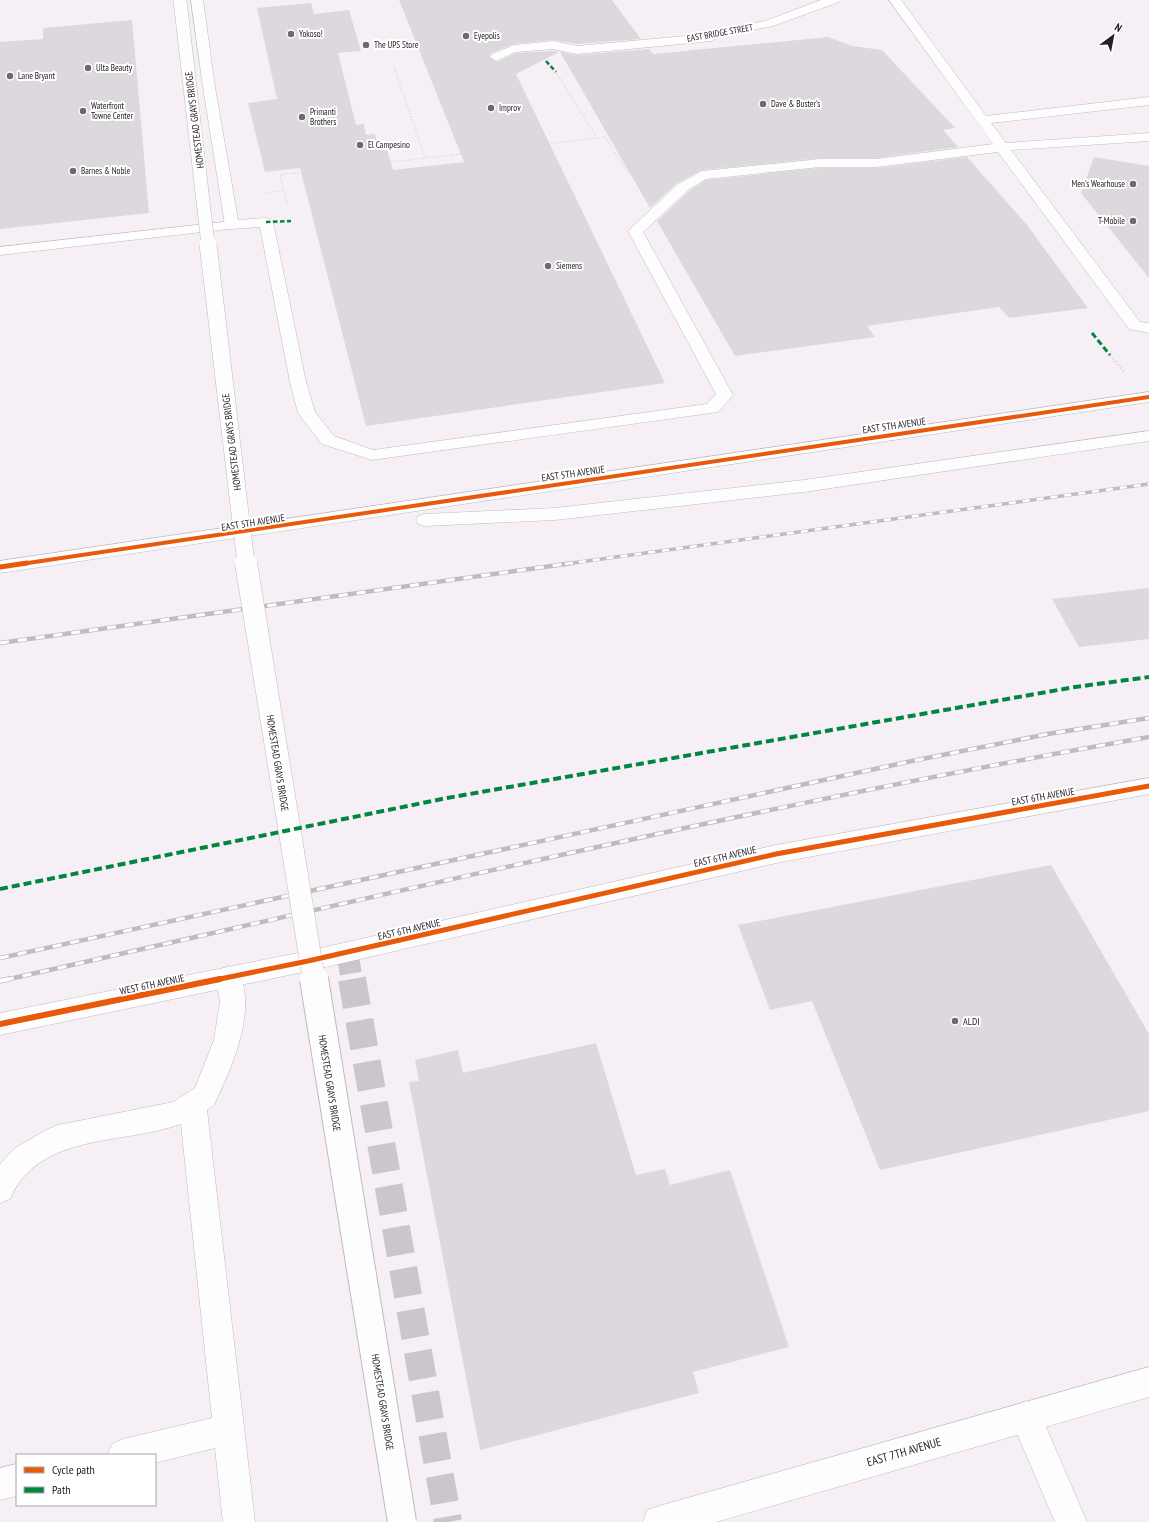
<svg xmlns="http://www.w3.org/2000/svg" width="1149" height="1522" font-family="'PT Sans Narrow',sans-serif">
<rect width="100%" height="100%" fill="#f6f0f6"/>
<path fill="#ddd8dd" d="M399,0H612L641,39L577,44L553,40L514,44L491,53L489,57L497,62L516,53L553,51L559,52L516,74L665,383L366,426L300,168L265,172L248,103L277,99L257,8L311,3L314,14L349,10L361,51L338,53L356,125L364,124L366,135L375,134L378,146H386L393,170L464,162Z
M132,20L149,213L0,229V42L43,39V28Z
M828,37L852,46L882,50L955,128L943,130L958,147L876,158H820L702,170L677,183L650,208L560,52L577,55L649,49L653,54Z
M967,157L1027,225L1088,308L1009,318L999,307L867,326L875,337L735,356L657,221L689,191L706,180L820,168H876Z
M1094,157L1149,166V278L1081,193Z
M1149,588V639L1079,647L1052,599Z
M1051,865L1149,1034V1111L880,1170L812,1001L770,1010L738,925Z
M596,1043L636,1175L665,1169L670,1185L730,1170L789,1347L693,1372L699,1393L480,1450L409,1082L419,1081L415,1060L458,1050L463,1073Z"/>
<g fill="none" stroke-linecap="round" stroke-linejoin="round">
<path stroke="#ccc6cc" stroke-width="22" stroke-dasharray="22 11" stroke-linecap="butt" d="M347,952L352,980"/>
<path stroke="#ccc6cc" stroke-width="28" stroke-dasharray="28 14" stroke-linecap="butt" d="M352,979L448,1522"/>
<defs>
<path id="lane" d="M821,0H841L839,2L773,26L718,37L712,41L577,54L553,49L516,52L496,61L490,57L492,54L514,45L553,41L577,46L707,34L713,30L765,21Z
M889,0H901L986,116L1149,97V105L991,123L1006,143L1149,133V141L1011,150L1140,322L1149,323V333L1129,329L998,152L876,167H820L706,179L688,190L643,232L733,395L718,412L372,460L322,444L298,413L290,382L292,378L298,377L304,378L306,382L315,412L334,436L373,450L707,404L716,394L628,231L678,184L702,171L820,159H876L993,144Z
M232,221L237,222L239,225L237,228L0,255V247Z
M1149,431V441L804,492L555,520L425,526L418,524L416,520L418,516L425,514L555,508L804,480Z
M229,966L238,970C258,1010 232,1067 214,1105L207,1110L255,1522H223L215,1448L155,1463V1455H107L112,1444L123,1439L212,1418L181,1124C123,1145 39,1132 10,1199L0,1203V1164L15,1148L48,1129L58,1125L173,1102L195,1088L214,1040L220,1002L216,977L220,970Z
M1026,1401L1037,1406L1087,1522H1055L1010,1417L1015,1406Z
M17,1464V1496L0,1500V1468Z"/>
<path id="street" d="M191,0H203L215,87L238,220L266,218L271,219L273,222L306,382L304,386L298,387L292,386L290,382L260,227L232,229L227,228L225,225L203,87Z
M1149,778V794L776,863L308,971L0,1035V1013L308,951L776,845Z
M1149,1367V1397L716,1522H643L647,1510L659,1506Z"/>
<path id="secondary" d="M1149,392V402L0,573V561Z"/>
</defs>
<use href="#lane" stroke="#bebabe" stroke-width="1"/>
<use href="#street" stroke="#bebabe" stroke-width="1"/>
<use href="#secondary" stroke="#bebabe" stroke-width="1"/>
<path stroke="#d7d6d7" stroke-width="1.5" stroke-dasharray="1 2" stroke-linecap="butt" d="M394,68L425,157
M557,74L597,138
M266,193L284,190
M287,204L280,175L605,137L628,173L649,179"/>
<path stroke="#d7d6d7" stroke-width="2" stroke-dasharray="1.5 2.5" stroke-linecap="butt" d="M1110,355L1124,372"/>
<use href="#lane" fill="#fefdfe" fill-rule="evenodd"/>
<use href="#street" fill="#fefdfe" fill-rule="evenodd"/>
<use href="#secondary" fill="#fefdfe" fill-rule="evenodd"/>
<defs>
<path id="rail-far2" d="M565,564L1149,484"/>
<path id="rail-far1" d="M0,643L573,563
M0,958L912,761L1048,734L1149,718
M5,980C385,895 765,804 1149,737"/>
<path id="rail" d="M0,981L9,979"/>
</defs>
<use href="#rail-far2" stroke="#bebcbe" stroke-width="3.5"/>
<use href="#rail-far1" stroke="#bebcbe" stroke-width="4.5"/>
<use href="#rail" stroke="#bebcbe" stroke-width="5.5"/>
<use href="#rail-far2" stroke="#fff" stroke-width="2.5" stroke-dasharray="7" stroke-linecap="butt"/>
<use href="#rail-far1" stroke="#fff" stroke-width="3" stroke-dasharray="9" stroke-linecap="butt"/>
<use href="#rail" stroke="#fff" stroke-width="4" stroke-dasharray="12" stroke-linecap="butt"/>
<defs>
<path id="primary-bridge-far3" d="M180,0L208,245"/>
<path id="primary-bridge-far2" d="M208,244L246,564"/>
<path id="primary-bridge-far1" d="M246,563L314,980"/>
<path id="primary-bridge" d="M314,979L402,1522"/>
</defs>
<use href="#primary-bridge-far3" stroke="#bebabe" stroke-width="14" stroke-linecap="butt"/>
<use href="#primary-bridge-far2" stroke="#bebabe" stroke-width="18" stroke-linecap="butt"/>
<use href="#primary-bridge-far1" stroke="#bebabe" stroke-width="23" stroke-linecap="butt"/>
<use href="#primary-bridge" stroke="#bebabe" stroke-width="30" stroke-linecap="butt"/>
<use href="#primary-bridge-far3" stroke="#fefdfe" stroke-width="13"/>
<use href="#primary-bridge-far2" stroke="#fefdfe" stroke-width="17"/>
<use href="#primary-bridge-far1" stroke="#fefdfe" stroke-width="22"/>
<use href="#primary-bridge" stroke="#fefdfe" stroke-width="28"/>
<path stroke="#00873e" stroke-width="2.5" stroke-dasharray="4.5 2.5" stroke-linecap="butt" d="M546,61L556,72
M266,222L291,221"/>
<path stroke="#00873e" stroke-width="3" stroke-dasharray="6 3" stroke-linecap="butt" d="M1092,333L1110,355"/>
<path stroke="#00873e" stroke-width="4" stroke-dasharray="8 4" stroke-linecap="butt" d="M0,889L447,798L1075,687L1149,677"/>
<defs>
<path id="cycleway-far2" d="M21,564L1149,397"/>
<path id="cycleway-far1" d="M0,567L27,563
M215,980L308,961L776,854L1149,786"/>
<path id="cycleway" d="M0,1024L220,979"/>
</defs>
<use href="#cycleway-far2" stroke="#fff" stroke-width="6"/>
<use href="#cycleway-far1" stroke="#fff" stroke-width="8"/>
<use href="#cycleway" stroke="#fff" stroke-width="9"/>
<use href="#cycleway-far2" stroke="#e8590c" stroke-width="4"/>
<use href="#cycleway-far1" stroke="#e8590c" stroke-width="5"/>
<use href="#cycleway" stroke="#e8590c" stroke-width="6"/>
</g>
<g fill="#6e696e" stroke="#fff" stroke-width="1.5">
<circle cx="291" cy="34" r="4"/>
<circle cx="466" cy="36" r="4"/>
<circle cx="366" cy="45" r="4"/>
<circle cx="88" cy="68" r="4"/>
<circle cx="10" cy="76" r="4"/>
<circle cx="763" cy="104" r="4"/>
<circle cx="491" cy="108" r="4"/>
<circle cx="83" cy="111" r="4"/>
<circle cx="302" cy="117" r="4"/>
<circle cx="360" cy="145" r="4"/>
<circle cx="73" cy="171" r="4"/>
<circle cx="1133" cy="184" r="4"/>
<circle cx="1133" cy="221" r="4"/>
<circle cx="548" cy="266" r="4"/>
<circle cx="955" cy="1021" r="4"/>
</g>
<g text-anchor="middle" stroke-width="4" stroke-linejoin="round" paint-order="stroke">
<g font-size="9" fill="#252025" stroke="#fff">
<text transform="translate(720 33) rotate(-10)" y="3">EAST BRIDGE STREET</text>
</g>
<g font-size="9" fill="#252025" stroke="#fff" text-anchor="start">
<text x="299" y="37">Yokoso!</text>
<text x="474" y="39">Eyepolis</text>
<text x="374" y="48">The UPS Store</text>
<text x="96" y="71">Ulta Beauty</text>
<text x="18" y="79">Lane Bryant</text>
<text x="771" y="107">Dave &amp; Buster's</text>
<text x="91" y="109">Waterfront<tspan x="91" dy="10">Towne Center</tspan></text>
<text x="499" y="111">Improv</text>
<text x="310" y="115">Primanti<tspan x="310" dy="10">Brothers</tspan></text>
<text x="368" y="148">El Campesino</text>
<text x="81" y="174">Barnes &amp; Noble</text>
<text x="1125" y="187" text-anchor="end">Men's Wearhouse</text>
<text x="1125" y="224" text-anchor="end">T-Mobile</text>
<text x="556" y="269">Siemens</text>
</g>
<g font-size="10" fill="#252025" stroke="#fff">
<text transform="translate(194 120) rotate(-97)" y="4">HOMESTEAD GRAYS BRIDGE</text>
<text transform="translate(894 425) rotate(-8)" y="4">EAST 5TH AVENUE</text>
<text transform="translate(231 442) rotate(-97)" y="4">HOMESTEAD GRAYS BRIDGE</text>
<text transform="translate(573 473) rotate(-8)" y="4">EAST 5TH AVENUE</text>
<text transform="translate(253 522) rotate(-9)" y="4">EAST 5TH AVENUE</text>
<text transform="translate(278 763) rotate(81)" y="4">HOMESTEAD GRAYS BRIDGE</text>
<text transform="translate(1043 796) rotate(-10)" y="4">EAST 6TH AVENUE</text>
<text transform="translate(725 856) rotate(-13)" y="4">EAST 6TH AVENUE</text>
<text transform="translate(409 929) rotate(-13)" y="4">EAST 6TH AVENUE</text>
<text transform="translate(152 984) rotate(-12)" y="4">WEST 6TH AVENUE</text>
<text transform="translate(330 1083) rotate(81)" y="4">HOMESTEAD GRAYS BRIDGE</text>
<text transform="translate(383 1402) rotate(81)" y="4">HOMESTEAD GRAYS BRIDGE</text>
</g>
<g font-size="10" fill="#252025" stroke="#fff" text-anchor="start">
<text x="963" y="1025">ALDI</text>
</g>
<g font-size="12" fill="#252025" stroke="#fff">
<text transform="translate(904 1452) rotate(-16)" y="4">EAST 7TH AVENUE</text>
</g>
</g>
<rect x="16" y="1454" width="140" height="52" fill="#ffffff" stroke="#a8a6a8"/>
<rect x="24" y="1467" width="20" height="6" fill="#e8590c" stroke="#a8a6a8"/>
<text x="52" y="1474" font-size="12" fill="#252025">Cycle path</text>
<rect x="24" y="1487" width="20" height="6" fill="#00873e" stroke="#a8a6a8"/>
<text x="52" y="1494" font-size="12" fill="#252025">Path</text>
<g transform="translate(1113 36) rotate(32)" stroke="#ffffff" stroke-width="3" paint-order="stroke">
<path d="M0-3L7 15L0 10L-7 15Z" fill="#252025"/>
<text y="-6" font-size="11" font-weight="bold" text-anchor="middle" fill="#252025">N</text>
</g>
</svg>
